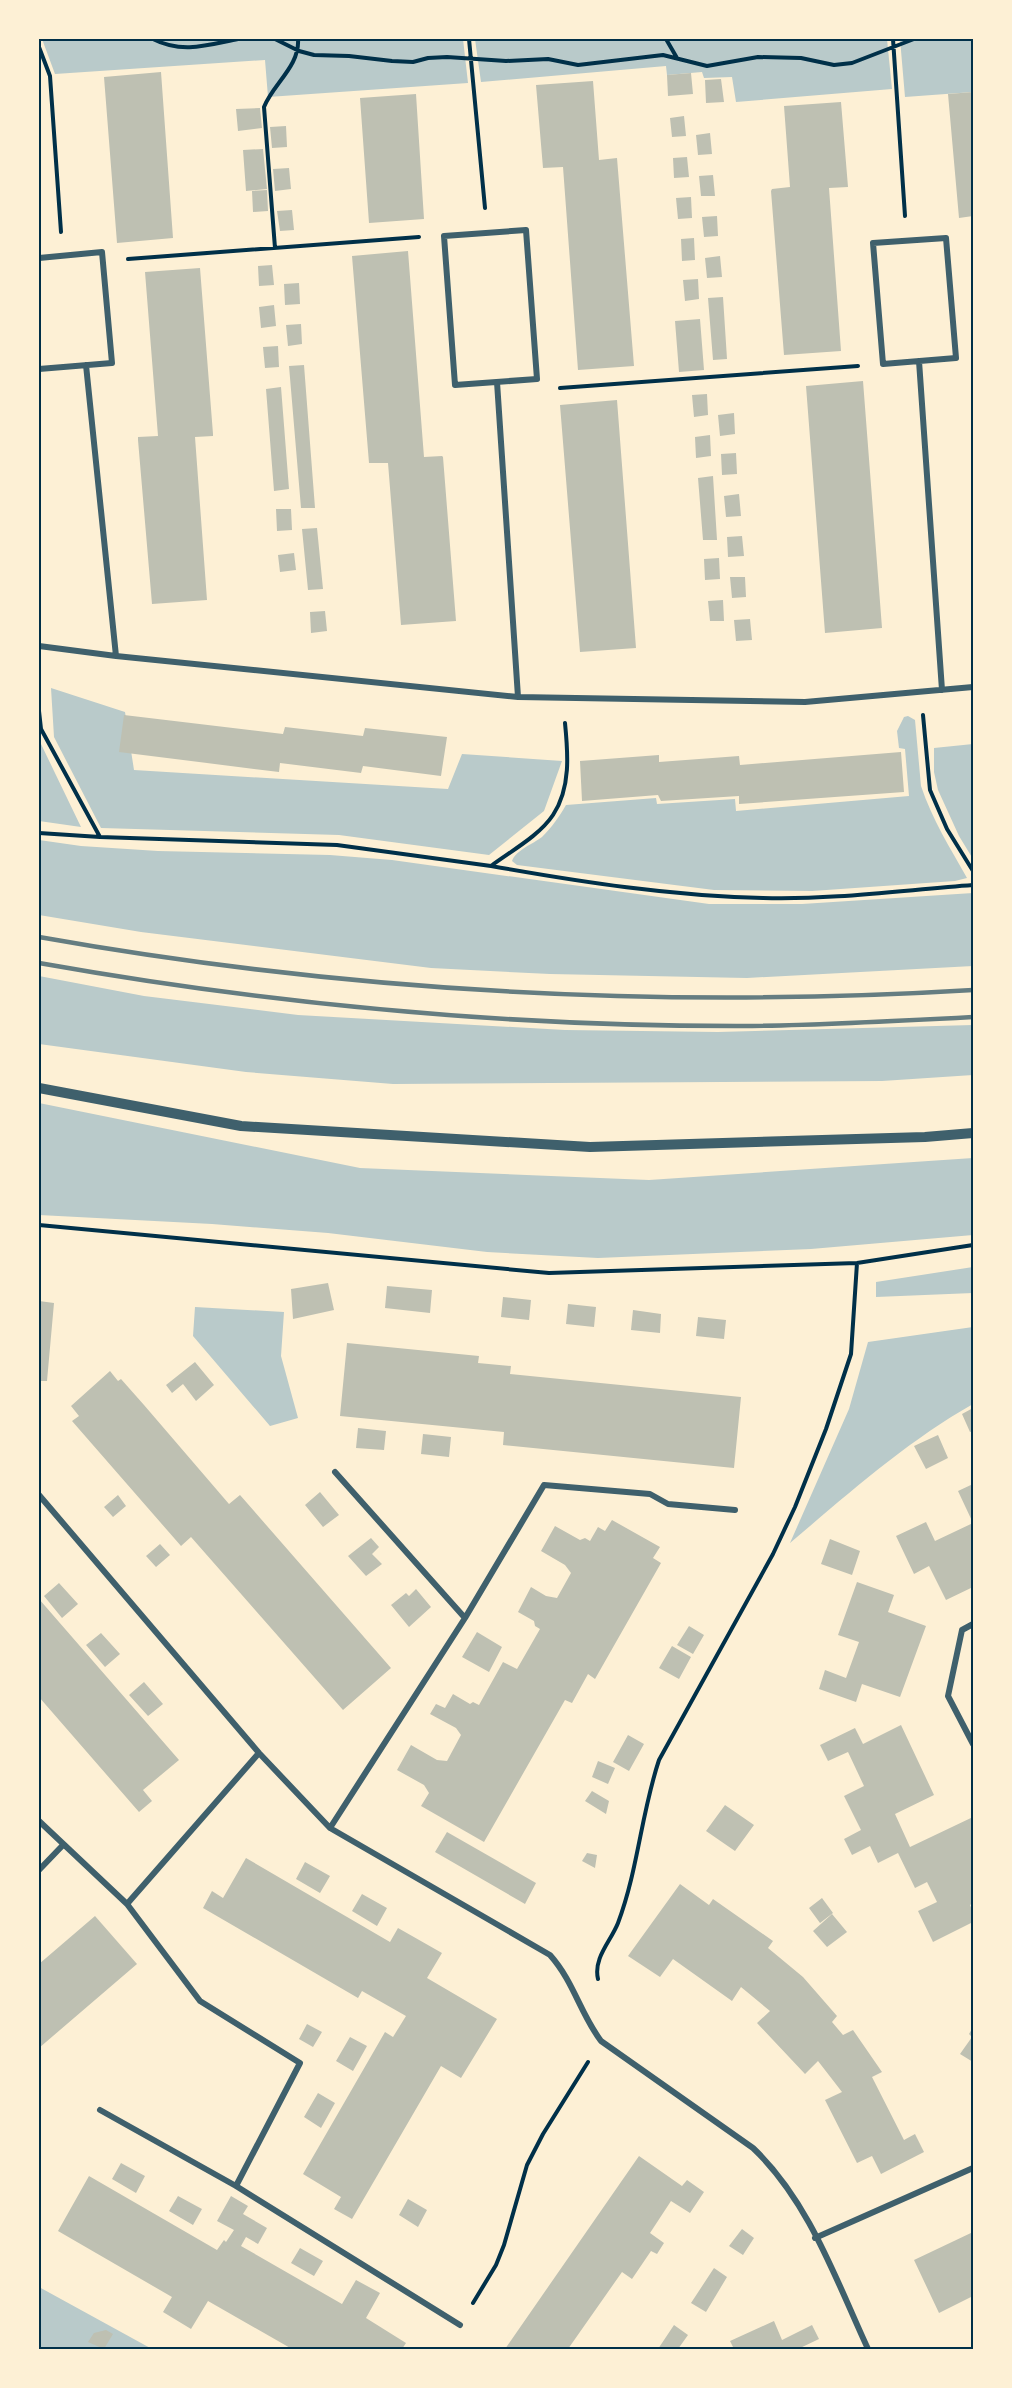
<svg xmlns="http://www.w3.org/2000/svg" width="1012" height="2388" font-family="'Crimson Pro',serif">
<rect width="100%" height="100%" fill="#fdf0d5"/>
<path fill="#b9caca" d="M42,39H463L468,83L268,97L265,60L55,74Z
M475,39H887L892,89L736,102L732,77L704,78L702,72L667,75L666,66L481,82Z
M900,39H973V92L905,97Z
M51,688L125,712L134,770L448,789L462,754L562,761L544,811L489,855L339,835L101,828L54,737Z
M908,716L915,720L921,786C932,819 950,848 967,878L955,881L812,891L714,890L517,865L512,861C516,850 533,844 542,837C552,827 559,817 566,805L656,798L657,804L735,799L736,811L909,796L905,749L899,748L897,731L904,717Z
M39,744H41L81,827L39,821Z
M973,744V859L959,836L938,790L934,772V748Z
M39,840L81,846L158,851L330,855L392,860L709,904H802L973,893V966L747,978L550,974L431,968L141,932L39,915Z
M39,976L144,996L298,1015L565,1030L718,1032L973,1025V1075L882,1081L393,1084L246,1072L39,1044Z
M39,1103L360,1168L649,1180L973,1158V1235L811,1249L598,1258L487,1252L328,1233L212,1224L39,1215Z
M973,1267V1293L876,1297V1282Z
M195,1307L284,1312L281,1356L298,1418L270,1426L193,1336Z
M973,1327V1404C906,1442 848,1494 790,1543L849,1409L868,1342Z
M39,2287L152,2349H39Z"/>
<path fill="#bec0b2" d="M161,72L173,238L117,243L104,77Z
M691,73L693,94L668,96L667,75Z
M721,79L724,102L706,103L705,80Z
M593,81L599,160L617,158L634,366L578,370L563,167L543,168L536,85Z
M973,92V216L959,218L948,94Z
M416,94L424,219L369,223L360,98Z
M841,102L848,187L829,188L841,351L784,355L771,191L772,189L790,187L784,106Z
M260,108L262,128L238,131L236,109Z
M684,116L686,136L672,137L670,118Z
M286,126L287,147L272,148L270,127Z
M710,133L712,154L698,155L696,135Z
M263,149L267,189L246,191L243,150Z
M687,157L689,177L674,178L673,158Z
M289,168L291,189L275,191L273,169Z
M713,175L715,196H701L699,176Z
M267,190L268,211L253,212L252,191Z
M691,197L692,218L678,219L676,198Z
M292,210L294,230L280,231L277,211Z
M717,216L718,236L704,237L702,217Z
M694,238L695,260L682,261L681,239Z
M408,251L424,457L442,456L443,457L456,621L401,625L388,463H369L352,256Z
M720,256L722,277L707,278L705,258Z
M272,265L274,285L259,286L258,266Z
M200,268L213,434V436L195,437L207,600L152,604L138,440V437L158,436L145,272Z
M698,279L699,299L685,301L683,280Z
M299,283L300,304L285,305L284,284Z
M723,297L727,359L713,360L708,298Z
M274,305L276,326L261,328L259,307Z
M700,319L704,370L679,372L675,321Z
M301,324L302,344L288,346L286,325Z
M278,346L279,367L265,368L263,347Z
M304,365L315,508H301L289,366Z
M863,381L882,628L825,633L806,386Z
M281,387L289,489L274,491L266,389Z
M707,394L708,415L694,417L692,395Z
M617,400L636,648L580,652L560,405Z
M734,413L735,434L720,436L718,415Z
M710,435L711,456L696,458L695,437Z
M736,453L737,474L722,475L721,454Z
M713,476L717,540H703L698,478Z
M739,494L741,516L726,517L724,496Z
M276,509H291L292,530L277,531Z
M317,528L323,589L308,590L302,529Z
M742,536L744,556L728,557L727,537Z
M294,553L296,570L280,572L278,555Z
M719,558L720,579L705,580L704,559Z
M730,577H745L746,597L732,598Z
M723,600L724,621H710L708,601Z
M325,611L327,631L311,633L310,612Z
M750,619L752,640L736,641L734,620Z
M124,715L283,734L285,727L363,736L365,728L447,737L441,776L363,766L361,773L280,763L279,772L119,752Z
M901,752L904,792L739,804V796L661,801L658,795L582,801L580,761L659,755V762L739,756L740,765Z
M328,1283L334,1310L293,1319L291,1289Z
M387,1286L432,1290L430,1313L385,1308Z
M503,1297L531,1300L529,1320L501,1317Z
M39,1301L54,1303L47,1381H39Z
M568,1304L596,1307L594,1327L566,1324Z
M633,1310L661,1314L660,1333L631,1330Z
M698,1317L726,1320L724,1339L696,1336Z
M347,1343L479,1356L478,1363L511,1366L510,1374L741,1397L734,1468L503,1445L504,1432L340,1416Z
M195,1362L214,1385L196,1401L183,1384L172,1393L166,1385Z
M110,1371L118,1381L121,1379L144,1405L229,1504L240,1495L391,1668L343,1710L191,1537L181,1546L72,1421L79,1416L71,1406Z
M973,1408V1431L970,1432L962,1414Z
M358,1428L386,1431L384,1450L356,1448Z
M423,1434L451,1437L449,1457L421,1454Z
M938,1435L948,1458L926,1469L914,1446Z
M973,1484V1587L946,1600L929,1566L914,1574L896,1536L926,1522L935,1541L973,1523L958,1491Z
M320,1492L339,1515L323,1527L305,1505Z
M118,1495L126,1506L113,1517L104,1507Z
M612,1520L660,1547L653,1558L661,1563L595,1679L588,1674L572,1703L565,1700L484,1842L421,1806L429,1793L424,1785L397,1770L411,1745L437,1760L447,1761L461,1735L456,1728L430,1714L436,1704L445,1708L453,1694L470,1704L473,1702L479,1705L503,1662L517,1669L540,1629L535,1626L534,1621L518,1612L531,1587L546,1596L557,1598L571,1573L565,1565L541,1551L555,1526L580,1540L585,1538L590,1541L598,1527L605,1531Z
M371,1538L379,1547L372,1554L382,1564L366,1576L348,1556Z
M830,1539L860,1551L852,1575L821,1564Z
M160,1544L170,1555L156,1567L146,1556Z
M857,1582L894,1595L888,1612L926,1626L900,1697L862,1684L856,1702L819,1689L825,1670L846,1678L859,1642L838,1635Z
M59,1583L78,1604L62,1618L44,1596Z
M416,1589L431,1607L409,1627L391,1605L406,1593L409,1596Z
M39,1599L179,1760L143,1790L152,1801L139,1812L39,1697Z
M689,1626L704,1635L693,1654L677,1645Z
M477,1632L502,1647L489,1672L462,1657Z
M101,1633L120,1654L105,1667L86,1645Z
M672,1646L691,1657L679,1679L659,1668Z
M144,1682L163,1704L148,1716L129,1695Z
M901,1725L934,1795L895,1814L910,1847L973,1817V1903L970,1905L973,1912V1922L933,1942L918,1911L937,1902L927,1882L915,1888L898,1853L878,1863L870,1846L852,1855L844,1839L861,1830L844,1796L864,1786L848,1752L828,1761L820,1745L855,1728L863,1744Z
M628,1735L644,1744L629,1771L613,1762Z
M598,1761L615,1768L608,1784L592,1777Z
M592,1791L609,1801L606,1814L585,1801Z
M725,1805L754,1825L735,1851L706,1831Z
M447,1832L536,1883L525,1904L435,1852Z
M587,1853L597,1855L595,1868L582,1861Z
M246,1858L390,1942L398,1928L442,1953L427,1978L497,2019L461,2078L441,2066L352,2219L334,2209L341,2197L303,2174L385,2032L393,2037L406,2016L362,1991L358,1998L203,1908L212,1891L223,1898Z
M305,1862L330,1876L320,1893L296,1879Z
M680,1884L709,1905L713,1899L773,1941L768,1948L803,1977L837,2016L832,2022L843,2035L853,2030L882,2072L872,2077L904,2140L915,2134L924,2152L881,2174L872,2156L857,2163L825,2100L842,2092L818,2061L805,2074L757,2023L770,2011L741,1987L732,2001L673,1959L660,1977L628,1956Z
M362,1894L387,1908L377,1926L352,1911Z
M822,1898L833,1913L820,1923L809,1908Z
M832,1914L847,1932L827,1947L813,1931Z
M95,1916L137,1964L39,2048V1964Z
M307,2024L322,2032L313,2047L299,2039Z
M973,2027V2062L960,2054L972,2037L969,2034Z
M350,2037L367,2046L353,2071L336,2061Z
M318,2093L335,2103L321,2128L304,2117Z
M639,2156L682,2186L687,2180L704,2192L690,2213L671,2201L650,2233L664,2243L657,2254L651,2251L632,2279L622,2272L568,2349H505Z
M121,2163L145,2176L136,2193L112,2179Z
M89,2176L217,2250L224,2240L226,2242L234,2230L217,2221L231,2196L248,2206L243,2214L267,2228L258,2244L246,2237L241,2246L342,2304L356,2280L380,2293L366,2318L406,2343L402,2349H292L208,2301L191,2329L163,2312L172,2297L58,2231Z
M178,2196L202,2209L193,2225L169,2211Z
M408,2199L427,2210L418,2227L399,2215Z
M742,2229L754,2238L743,2255L729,2246Z
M973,2232V2296L939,2313L914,2260Z
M300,2248L323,2261L314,2276L291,2263Z
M714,2268L727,2277L706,2312L691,2303Z
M774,2321L782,2340L812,2325L819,2339L798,2349H734L730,2341Z
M674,2325L688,2335L678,2349H658Z
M106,2330L113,2334L104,2349L88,2342L94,2333Z"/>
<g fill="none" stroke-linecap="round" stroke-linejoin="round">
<path stroke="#003049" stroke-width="4" d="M153,39C182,54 208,45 238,39
M275,39L299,51L314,55L349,56L392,61L413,62L428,58L447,57L506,61L548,59L578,65L663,55L707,66L758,57L801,58L834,65L852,63L914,39
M469,39L485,208
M666,39L677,58
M893,39L905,216
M39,47L50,76L61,232
M275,248L264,107C273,84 300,66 298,39
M128,259L419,237
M560,388L858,366
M39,711L41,729L100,837L39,833
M923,715L930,790L947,829L973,871
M565,723C568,753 571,788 553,815C539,836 511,851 491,866C581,882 672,896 763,898C833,900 904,890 973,885
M100,837L337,845L491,866
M39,1225L549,1273L857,1263L973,1245
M598,1979C593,1958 611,1941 618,1923C638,1870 641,1814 659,1760L773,1554L795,1507L826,1429L851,1354L857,1263
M473,2303L496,2265L504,2245L527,2165L543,2134L588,2062"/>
<path stroke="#3f606c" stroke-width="6" d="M526,230L537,379L455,385L444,236Z
M946,238L956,358L883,364L873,243Z
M39,258L102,252L112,363L39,369
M919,361L942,690
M86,365L116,656
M497,382L518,697
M39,646L116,656L518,697L805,702L973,687
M335,1472L465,1618
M39,1495L259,1753L330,1828L550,1955C574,1982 580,2013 601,2041L753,2148C809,2201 836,2280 868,2349
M973,1624L962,1630L948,1696L973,1744
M39,1821L127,1904L200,2001L300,2063L236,2186
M330,1828L465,1618L544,1485L650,1494L668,1504L735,1510
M39,1870L63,1845
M127,1904L259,1753
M100,2110L236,2186L460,2325
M815,2238L973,2168"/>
<path stroke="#3f606c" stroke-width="10" d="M39,1088L241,1126L590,1147L925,1137L973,1133"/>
<path stroke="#657d81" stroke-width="4.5" d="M39,937C348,992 660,1009 973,990
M39,963C275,1005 512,1027 752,1026C825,1025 899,1021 973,1017"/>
</g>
<rect width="1012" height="2388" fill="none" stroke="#fdf0d5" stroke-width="81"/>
<rect x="40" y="40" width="932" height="2308" fill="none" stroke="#003049" stroke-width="2"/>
</svg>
